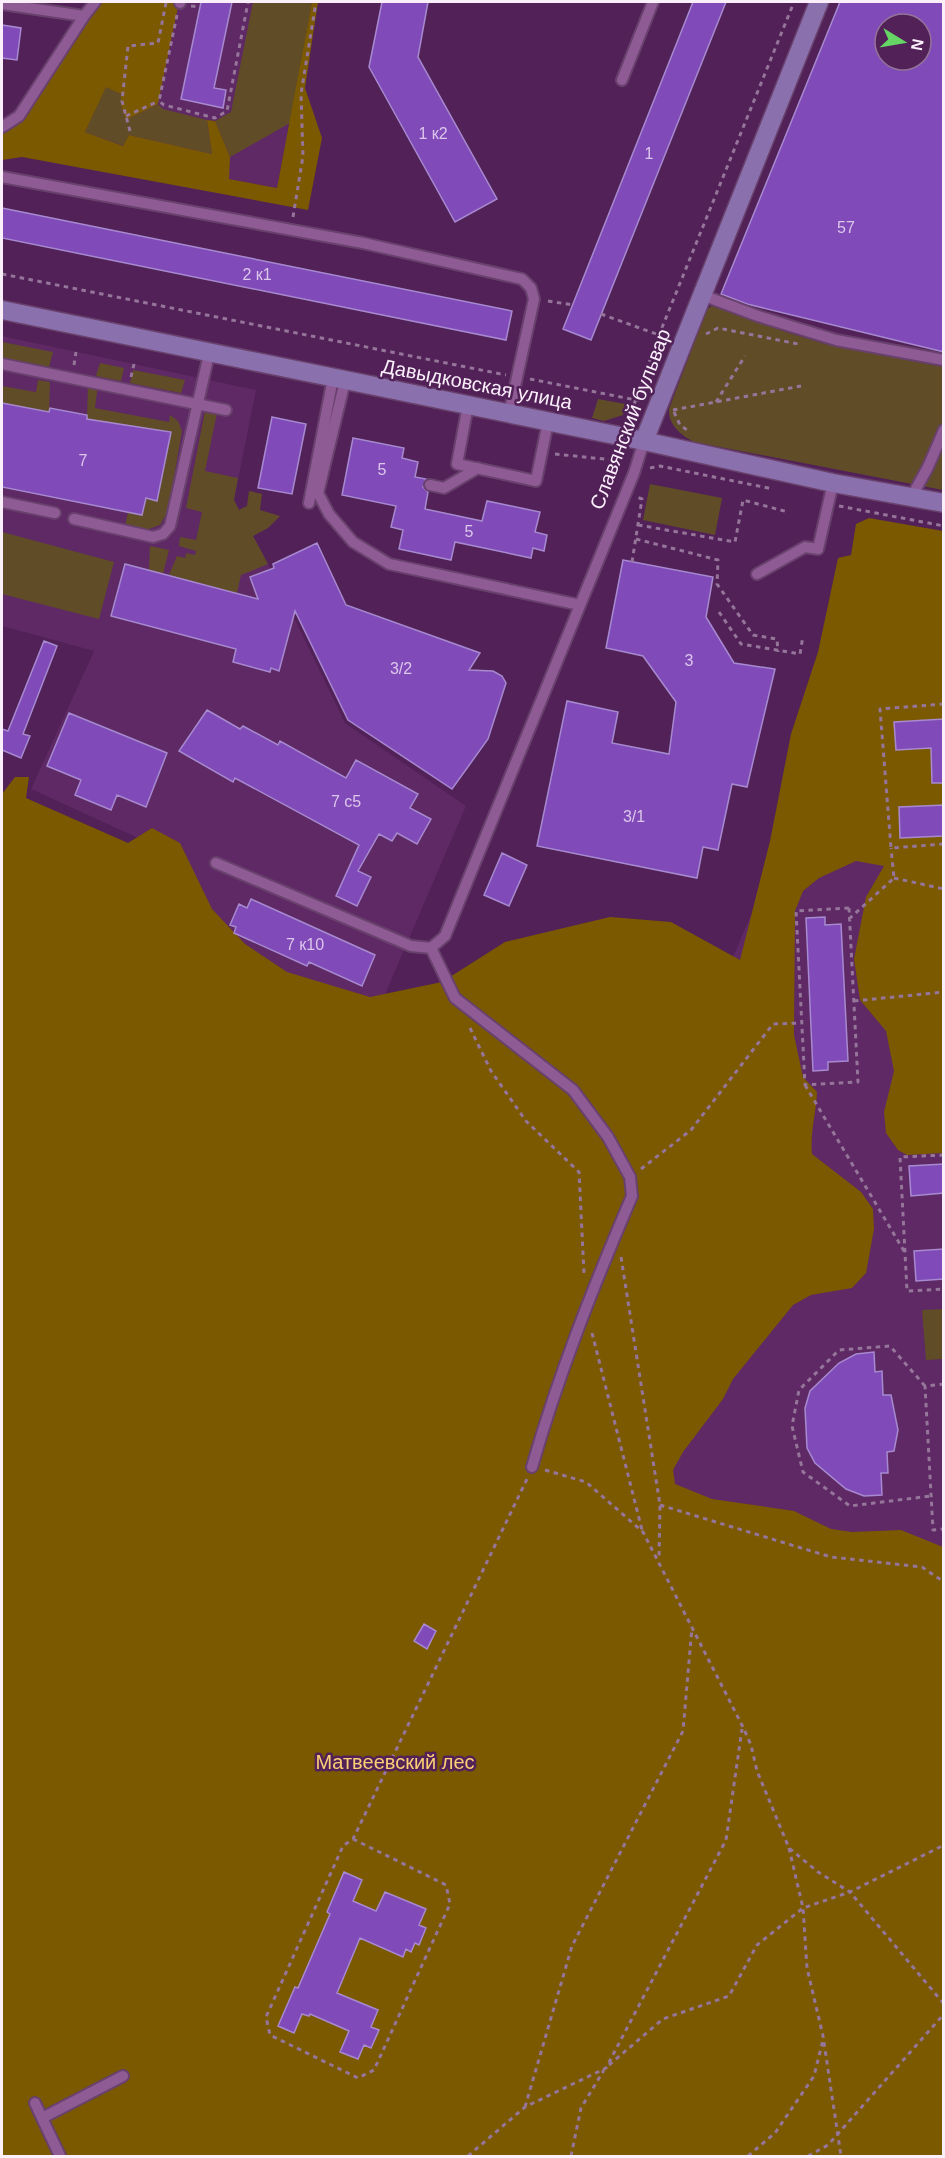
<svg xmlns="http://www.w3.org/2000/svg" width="945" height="2158" font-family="Arial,sans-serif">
<rect width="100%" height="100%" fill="#512157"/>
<path fill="#5e2964" d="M150,2H312L277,188L65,148Z
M2,336L256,390L234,500L268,564L345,723L466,806L374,1020L207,944L173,854L31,789L94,651L2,626Z
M943,545V1568L671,1500L695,1046L849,685Z"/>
<path fill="#604d27" d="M253,2H312L290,123L230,157L215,121L231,112Z
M106,86L121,94V105L126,120L158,104L163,109L207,120L212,154L129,135L124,146L85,132Z
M712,306L789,333L829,345L943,367V490L694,442C681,435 668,425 669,409L707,309Z
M2,342L53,352L49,367L2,358Z
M100,363L124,368L121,381L96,376Z
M133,370L185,380L181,393L130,383Z
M38,380L50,382L49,412L2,403V386L36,392Z
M88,382L98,384L95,408L169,422L170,415L178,421L182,431L168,511L160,525L146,530L125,526L128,512L142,515L146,498L157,500L171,432L87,419Z
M598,399L625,404L623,415L604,421L592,418Z
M205,411L217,413L205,471L238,478L234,500L239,510L247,506L249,491L262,494L260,510L280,516L268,528L253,536L268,564L241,575L237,593L169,575L177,556L185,558L186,553L195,555L196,551L179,546L180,537L196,540L202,512L186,508Z
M650,484L722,498L715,535L643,520Z
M2,532L114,562L99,619L2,594Z
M150,546L169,550L163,574L149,570Z
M943,1309V1359L926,1360L922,1310Z"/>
<path fill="#7b5900" d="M97,2H179L158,104L126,120L121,105V94L106,87L85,132L123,146L129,135L212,154L207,120L215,121L230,157L229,179L277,188L312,2H318L305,88L322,138L308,210L22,157L2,160V130L20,118Z
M869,518L943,531V1153L907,1155L898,1150L886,1133L884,1112L894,1071L886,1031L860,1000L854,959L866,897L884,866L856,861L819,878L803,891L795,911L794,1035L803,1077L817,1092C816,1114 810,1132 812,1154L861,1192L873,1209L874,1229L866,1273L852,1288L811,1295L793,1305L733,1379L723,1399L683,1452L673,1470L675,1484L712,1499L794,1511L831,1529L852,1532L901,1530L943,1547V2156H2V794L15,777H29L26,798L128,843L152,828L180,843L212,909L245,944L287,972L370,997L442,982L505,942L610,917L671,922L740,960L770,841L791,734L818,652L838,558L851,555L856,524Z"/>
<path fill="#804bb9" stroke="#a789cf" stroke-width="1.5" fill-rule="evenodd" d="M201,2H232L214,88L226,90L223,108L181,99Z
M382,2H428L418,57L497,199L455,222L369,67Z
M693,2H726L591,340L563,329Z
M840,2H944V352L747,304L721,294ZM885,24H921V60H885Z
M2,25L21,28L17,60L2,58Z
M2,208L512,311L506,340L2,238Z
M2,403L49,412L50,408L87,415V419L171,432L157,501L146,498L142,515L2,487Z
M272,417L306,424L292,494L258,488Z
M353,438L404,448L402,458L418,462L415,477L426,479L423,487L428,492L425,509L482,521L487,501L540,512L535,532L547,535L544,551L533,548L531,558L455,542L451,560L399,549L403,530L391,527L396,506L342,495Z
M317,543L346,605L480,653L469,670L493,671L502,676L506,683L488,739L452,789L348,720L295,611L279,671L271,668L270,672L233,662L236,649L111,616L125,564L258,599L250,577L274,568L273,564Z
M623,560L713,577L706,617L734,663L775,669L747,787L732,784L718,850L703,847L697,878L537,846L567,701L618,712L612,743L669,754L676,702L643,656L606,648Z
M44,641L57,646L23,734L30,736L21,758L2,750V729L8,731Z
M207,710L240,729L243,726L278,745L280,741L346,778L356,760L418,794L410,808L431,819L417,844L397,833L392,841L379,834L358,871L371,877L357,906L336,896L359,845L235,778L233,782L179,751Z
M69,713L167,753L146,807L117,795L111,810L75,795L81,780L47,766Z
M944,719V783H932L931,748L896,750L894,722Z
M944,805V836L900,838L899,807Z
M502,853L527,865L509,906L484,895Z
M251,899L375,955L362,986L309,962L307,966L234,933L236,927L230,925L239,904L247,908Z
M825,917V925L841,924L848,1061L828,1062V1070L813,1071L806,918Z
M944,1164V1193L911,1196L909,1166Z
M944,1249V1279L916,1281L914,1251Z
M874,1352L875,1372L882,1371L883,1395H891L898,1430L894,1451L887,1452L888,1473H881L882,1495L864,1496L846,1489L815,1463L807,1448L805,1408L810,1391L839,1363L856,1354Z
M424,1624L436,1631L427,1649L414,1641Z
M344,1872L362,1880L353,1901L376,1911L385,1892L426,1909L419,1925L426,1928L419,1945L415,1943L411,1952L406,1949L403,1957L360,1938L337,1993L378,2010L371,2027L379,2030L371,2048L364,2045L358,2059L340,2052L349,2031L310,2014L309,2016L302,2014L294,2033L278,2026L295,1987L298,1988L330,1914L327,1912Z"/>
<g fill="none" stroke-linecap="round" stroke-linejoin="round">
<defs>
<path id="lane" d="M180,3V2
M2,4L84,16L19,116L2,127
M84,16L95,2
M622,80L653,2
M2,177L363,243L522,279L531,288L534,299L509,414
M702,295L758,316L836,340L944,360
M2,364L226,410
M345,381L318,493L329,514L353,542L389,564L580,605
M468,405L457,464L536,481L548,422
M430,485L444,488L478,468
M912,496L928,467L944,430
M2,502L55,513
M309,503L333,378
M74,519L153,537L163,534L170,526L209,354
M757,574L805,547L818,549L833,483
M216,863L411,946L431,948L445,936L634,473L644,441
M431,948L455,998L573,1090L608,1137L630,1177L632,1196C594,1285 559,1373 532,1467
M35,2103L42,2118
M60,2156L42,2118L123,2076"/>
<path id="secondary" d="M2,310L644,441L833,483L944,503
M644,441L819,2"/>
</defs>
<use href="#lane" stroke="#69416d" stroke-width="14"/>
<use href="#secondary" stroke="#69416d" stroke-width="21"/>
<path stroke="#96759a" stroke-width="3" stroke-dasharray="4.5 4.5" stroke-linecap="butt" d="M191,6L200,7
M177,15L159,101L164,105L215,118L227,111L248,2
M126,116L159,101
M130,131L122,101L128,46L158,43L166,3
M293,217L303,156L301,94L316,2
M2,274L506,375
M548,301L573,305
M601,314L659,335
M706,334L718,328L798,344
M74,365L76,352
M131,377L134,364
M530,379L641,401
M716,402L745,356
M673,410L801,386
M674,412L680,425L690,432
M628,421L659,335L794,2
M555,454L623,461
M650,468L660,466L773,489
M839,506L944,526
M638,525L735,542L743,500L788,512
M636,539L718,560L717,584L753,635L777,639L778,652
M632,562L642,499L637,497
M719,612L741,644L800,654L803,636
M944,704L880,709L891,848L944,844
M894,878L944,889
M849,908L858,1082L805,1085L796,911Z
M849,919L894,878L891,848
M854,1001L944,992
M470,1028L491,1071L526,1121L579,1172L584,1273
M805,1085L904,1251
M944,1155L900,1157L907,1291L944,1289
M641,1169L691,1130L773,1024L802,1023
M621,1257L660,1505L659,1559
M592,1333L642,1530
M944,1384L925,1386L933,1530L944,1529
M925,1386L890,1346L839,1350L799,1390L792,1426L803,1472L850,1506L931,1496
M545,1470L586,1482L643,1532L743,1727L751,1745L757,1771L789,1848L818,1872L850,1892L944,2004
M660,1505L831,1557L922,1567L944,1582
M353,1839L446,1885L450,1904L374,2070L358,2078L270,2035L266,2017L343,1846L353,1839L528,1477
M789,1848L803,1908L807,1968L823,2036L841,2156
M609,2065L663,2019L729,1996L757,1945L803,1908L850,1892L944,1845
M525,2107L572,1946L683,1731L692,1627
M468,2156L525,2107L606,2068L726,1840L742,1729
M571,2156L581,2108L604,2070
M748,2156L775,2133L814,2076L823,2040
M808,2156L828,2145L944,2014"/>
<use href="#lane" stroke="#8f5b95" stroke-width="10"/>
<use href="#secondary" stroke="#8a70ac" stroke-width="18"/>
</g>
<g text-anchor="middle" stroke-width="5" stroke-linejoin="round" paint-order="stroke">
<g font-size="16" fill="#dcc6eb">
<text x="433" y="139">1 к2</text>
<text x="649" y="159">1</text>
<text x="846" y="233">57</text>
<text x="257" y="280">2 к1</text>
<text x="83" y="466">7</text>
<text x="382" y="475">5</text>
<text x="469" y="537">5</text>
<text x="689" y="666">3</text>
<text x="401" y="674">3/2</text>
<text x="346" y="807">7 с5</text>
<text x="634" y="822">3/1</text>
<text x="305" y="950">7 к10</text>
</g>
<g font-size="20" fill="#fbeffc" stroke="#512157">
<text transform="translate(477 384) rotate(11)" y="7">Давыдковская улица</text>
<text transform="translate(630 419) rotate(-69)" y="7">Славянский бульвар</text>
</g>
<g font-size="20" fill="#fbcf75" stroke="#512157">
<text x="395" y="1769">Матвеевский лес</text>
</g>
</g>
<rect width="945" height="2158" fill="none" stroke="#fbeffc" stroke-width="6"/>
<g transform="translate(903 42) rotate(101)"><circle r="28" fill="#512157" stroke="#957399" stroke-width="1.5"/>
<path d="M0-4.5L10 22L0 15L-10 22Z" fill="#67d466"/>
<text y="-9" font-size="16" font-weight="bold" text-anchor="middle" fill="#fbeffc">N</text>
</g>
</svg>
